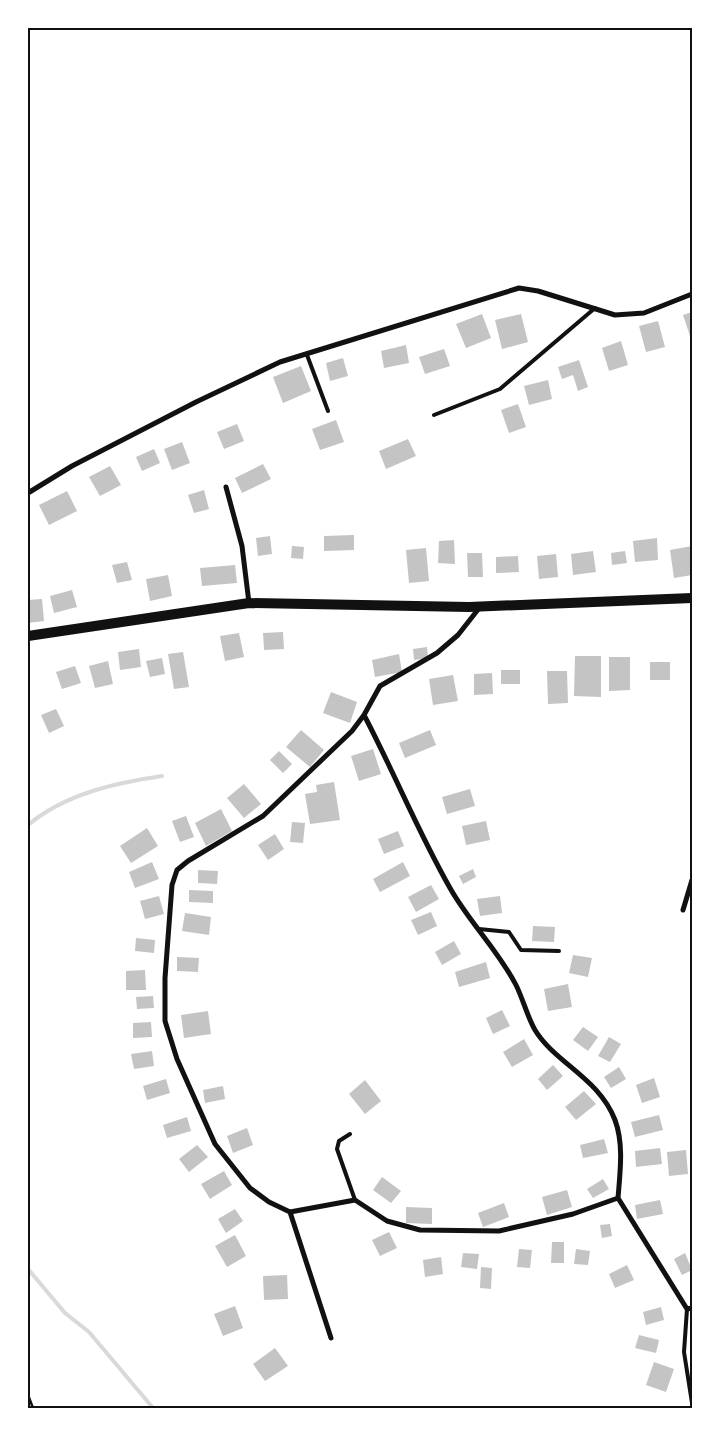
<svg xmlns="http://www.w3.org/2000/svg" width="720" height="1436" font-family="'Playfair Display',serif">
<rect width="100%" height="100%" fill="#fff"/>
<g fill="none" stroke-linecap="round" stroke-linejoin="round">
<path stroke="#d9d9d9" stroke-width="4" d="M28,825C65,794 115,783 162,776
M28,1269L65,1313L89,1332L153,1408"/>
</g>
<path fill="#c4c4c4" d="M692,312V339H691L683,315Z
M482,314L491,338L466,348L456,324Z
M521,314L528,342L502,349L495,320Z
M658,321L665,347L646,352L639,326Z
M621,341L628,365L609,371L602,348Z
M406,345L409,363L384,368L381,351Z
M444,349L450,366L425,374L419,357Z
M343,358L348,376L330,381L326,363Z
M579,360L588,387L578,391L573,375L562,379L558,367Z
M301,366L311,391L283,403L273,377Z
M548,380L552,399L529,405L524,386Z
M518,404L526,427L509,433L501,410Z
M336,420L344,442L320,450L312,429Z
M237,424L244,441L224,449L217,432Z
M408,439L416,456L386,469L379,451Z
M182,442L190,463L172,470L164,449Z
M154,449L160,463L142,471L136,457Z
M263,464L271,479L242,493L235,478Z
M110,466L121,485L100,496L89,477Z
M204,490L209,509L194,513L188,495Z
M67,491L77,511L49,525L39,505Z
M354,535V550L324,551V536Z
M270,536L272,554L258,556L256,538Z
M657,538L658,560L635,562L633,541Z
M454,540L455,564L438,563L439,541Z
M292,546L304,547L303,559L291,558Z
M692,546V575L674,578L670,550Z
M426,548L429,581L409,583L406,550Z
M593,551L596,572L573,575L571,554Z
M625,551L627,563L612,565L611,553Z
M467,553H482L483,577H468Z
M556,554L558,577L539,579L537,556Z
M518,556L519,572L496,573V557Z
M127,562L132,580L117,583L112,565Z
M235,565L237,583L202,586L200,568Z
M168,575L172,596L150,601L146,579Z
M72,590L77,607L54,613L50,596Z
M42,599L44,621L28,623V600Z
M283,632L284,649L264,650L263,633Z
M239,633L244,657L225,661L220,636Z
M427,647L428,658L414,660L413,649Z
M139,649L141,667L120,670L118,652Z
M183,652L189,687L174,689L168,654Z
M399,654L402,672L375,677L372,660Z
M575,656H601V697L574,696Z
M609,657H630V690L609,691Z
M162,658L165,674L150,677L146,661Z
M108,661L113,684L95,688L89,666Z
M650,662H670V680H650Z
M75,666L81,683L62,689L56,672Z
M501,670H520V684H501Z
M547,671H567L568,703L548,704Z
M492,673L493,694L474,695V674Z
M453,675L458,701L433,705L429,679Z
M331,692L357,702L350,723L323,713Z
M56,709L64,726L49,733L41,715Z
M301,730L324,750L310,767L286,747Z
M430,730L436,745L405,758L399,743Z
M373,749L381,774L359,781L351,756Z
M279,751L292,764L283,773L270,760Z
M334,782L340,820L310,824L305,794L317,792L316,785Z
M244,784L261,804L244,818L227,798Z
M470,789L475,806L447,814L442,797Z
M221,809L232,831L206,846L195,823Z
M186,816L194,837L180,842L172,821Z
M486,821L490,840L466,845L462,826Z
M292,822L305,823L303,843L290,842Z
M147,828L158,846L131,863L120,846Z
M398,831L404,846L384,854L378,839Z
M275,834L284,849L268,860L258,845Z
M152,862L159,879L135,888L129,872Z
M403,862L410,876L380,892L373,879Z
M473,869L476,877L463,884L459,876Z
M198,870L218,871L217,884L198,883Z
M431,885L439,899L416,912L408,897Z
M189,890L213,891V903L189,902Z
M159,896L164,914L145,919L140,901Z
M500,896L502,913L480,916L477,899Z
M431,912L437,926L418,935L411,920Z
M185,913L211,917L209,935L182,931Z
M533,926L555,927L554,942L532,941Z
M136,938L155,940L154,953L135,951Z
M454,941L461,954L442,965L435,952Z
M573,955L592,958L588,977L569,973Z
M177,957L199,958L198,972L177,971Z
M486,962L490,978L459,987L455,972Z
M145,970L146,990H126V971Z
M568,984L572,1007L548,1011L544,989Z
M153,996L154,1008L137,1009L136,997Z
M502,1010L510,1026L493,1034L486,1018Z
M208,1011L211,1034L184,1038L181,1015Z
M151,1022L152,1037L133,1038V1023Z
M583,1027L598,1037L588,1051L573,1040Z
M609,1037L621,1044L610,1062L598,1056Z
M524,1039L533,1055L512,1067L503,1052Z
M152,1051L154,1066L134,1069L131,1054Z
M553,1065L563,1076L547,1090L538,1079Z
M619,1067L626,1079L611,1088L604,1077Z
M654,1078L660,1097L642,1103L636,1085Z
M166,1079L170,1093L147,1100L143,1086Z
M365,1080L381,1101L365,1114L349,1094Z
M223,1086L225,1099L205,1103L203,1090Z
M584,1091L596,1104L576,1120L565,1107Z
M659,1115L663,1130L635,1137L631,1122Z
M187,1117L191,1131L167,1138L163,1125Z
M247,1128L253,1145L233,1153L227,1136Z
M604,1139L608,1153L583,1158L580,1145Z
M197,1145L208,1157L189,1172L179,1159Z
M660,1148L662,1164L636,1167L635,1151Z
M686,1150L688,1174L669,1176L667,1152Z
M224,1171L232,1185L210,1199L201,1184Z
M382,1177L401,1191L391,1203L373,1190Z
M603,1179L609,1189L593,1198L587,1189Z
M567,1190L572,1207L547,1215L542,1197Z
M660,1200L663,1214L637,1219L635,1205Z
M504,1203L509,1217L483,1227L478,1213Z
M406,1207L432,1208V1224L406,1223Z
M235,1209L243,1221L226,1233L218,1219Z
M610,1224L612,1236L602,1238L600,1225Z
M389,1232L397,1248L380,1256L372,1240Z
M235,1235L246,1256L227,1267L215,1246Z
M552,1242H564V1263H551Z
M519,1249L532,1250L530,1268L517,1267Z
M576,1249L590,1251L588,1265L574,1264Z
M463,1253L479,1254L477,1269L461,1267Z
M685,1253L692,1270L682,1275L674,1259Z
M441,1257L443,1274L425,1277L423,1260Z
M627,1265L634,1280L615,1288L609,1274Z
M481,1267L492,1268L491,1289L480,1288Z
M287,1275L288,1299L264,1300L263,1276Z
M235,1306L243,1328L223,1336L214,1314Z
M661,1307L664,1320L646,1325L643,1312Z
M639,1335L659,1340L656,1353L635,1348Z
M275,1348L288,1366L265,1381L253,1364Z
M654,1362L674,1369L666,1392L646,1385Z"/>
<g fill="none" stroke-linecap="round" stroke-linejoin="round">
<path stroke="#111" stroke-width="2.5" d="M28,1395L33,1408"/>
<path stroke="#111" stroke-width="4" d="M307,355L328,411
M434,415L500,389L595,308
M479,929L509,932L521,950L559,951
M350,1134L339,1141L337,1149L355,1200
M687,1309L684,1352L692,1403"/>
<path stroke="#111" stroke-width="5" d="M226,487L242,546L249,603
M28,493L72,466L196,402L280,362L519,288L538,291L615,315L644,313L692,294
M683,910L692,880
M618,1198L687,1309L692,1308
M290,1212L355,1200L387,1221L420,1230L499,1231L573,1214L618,1198C620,1173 624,1144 615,1120C599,1078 555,1063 535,1030C527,1016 523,999 516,985C498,950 469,922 450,888C418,832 394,772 364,715
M331,1338L290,1212L269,1202L250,1188L215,1144L177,1059L165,1021V978L172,885L177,870L188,861L263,816L352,731L364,715L380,686L437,653L458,635L480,607"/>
<path stroke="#111" stroke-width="10" d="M28,636L249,603L469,607L692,598"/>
</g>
<rect width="720" height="1436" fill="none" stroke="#ffffff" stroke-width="58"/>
<rect x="29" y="29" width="662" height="1378" fill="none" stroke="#111" stroke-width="2"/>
</svg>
